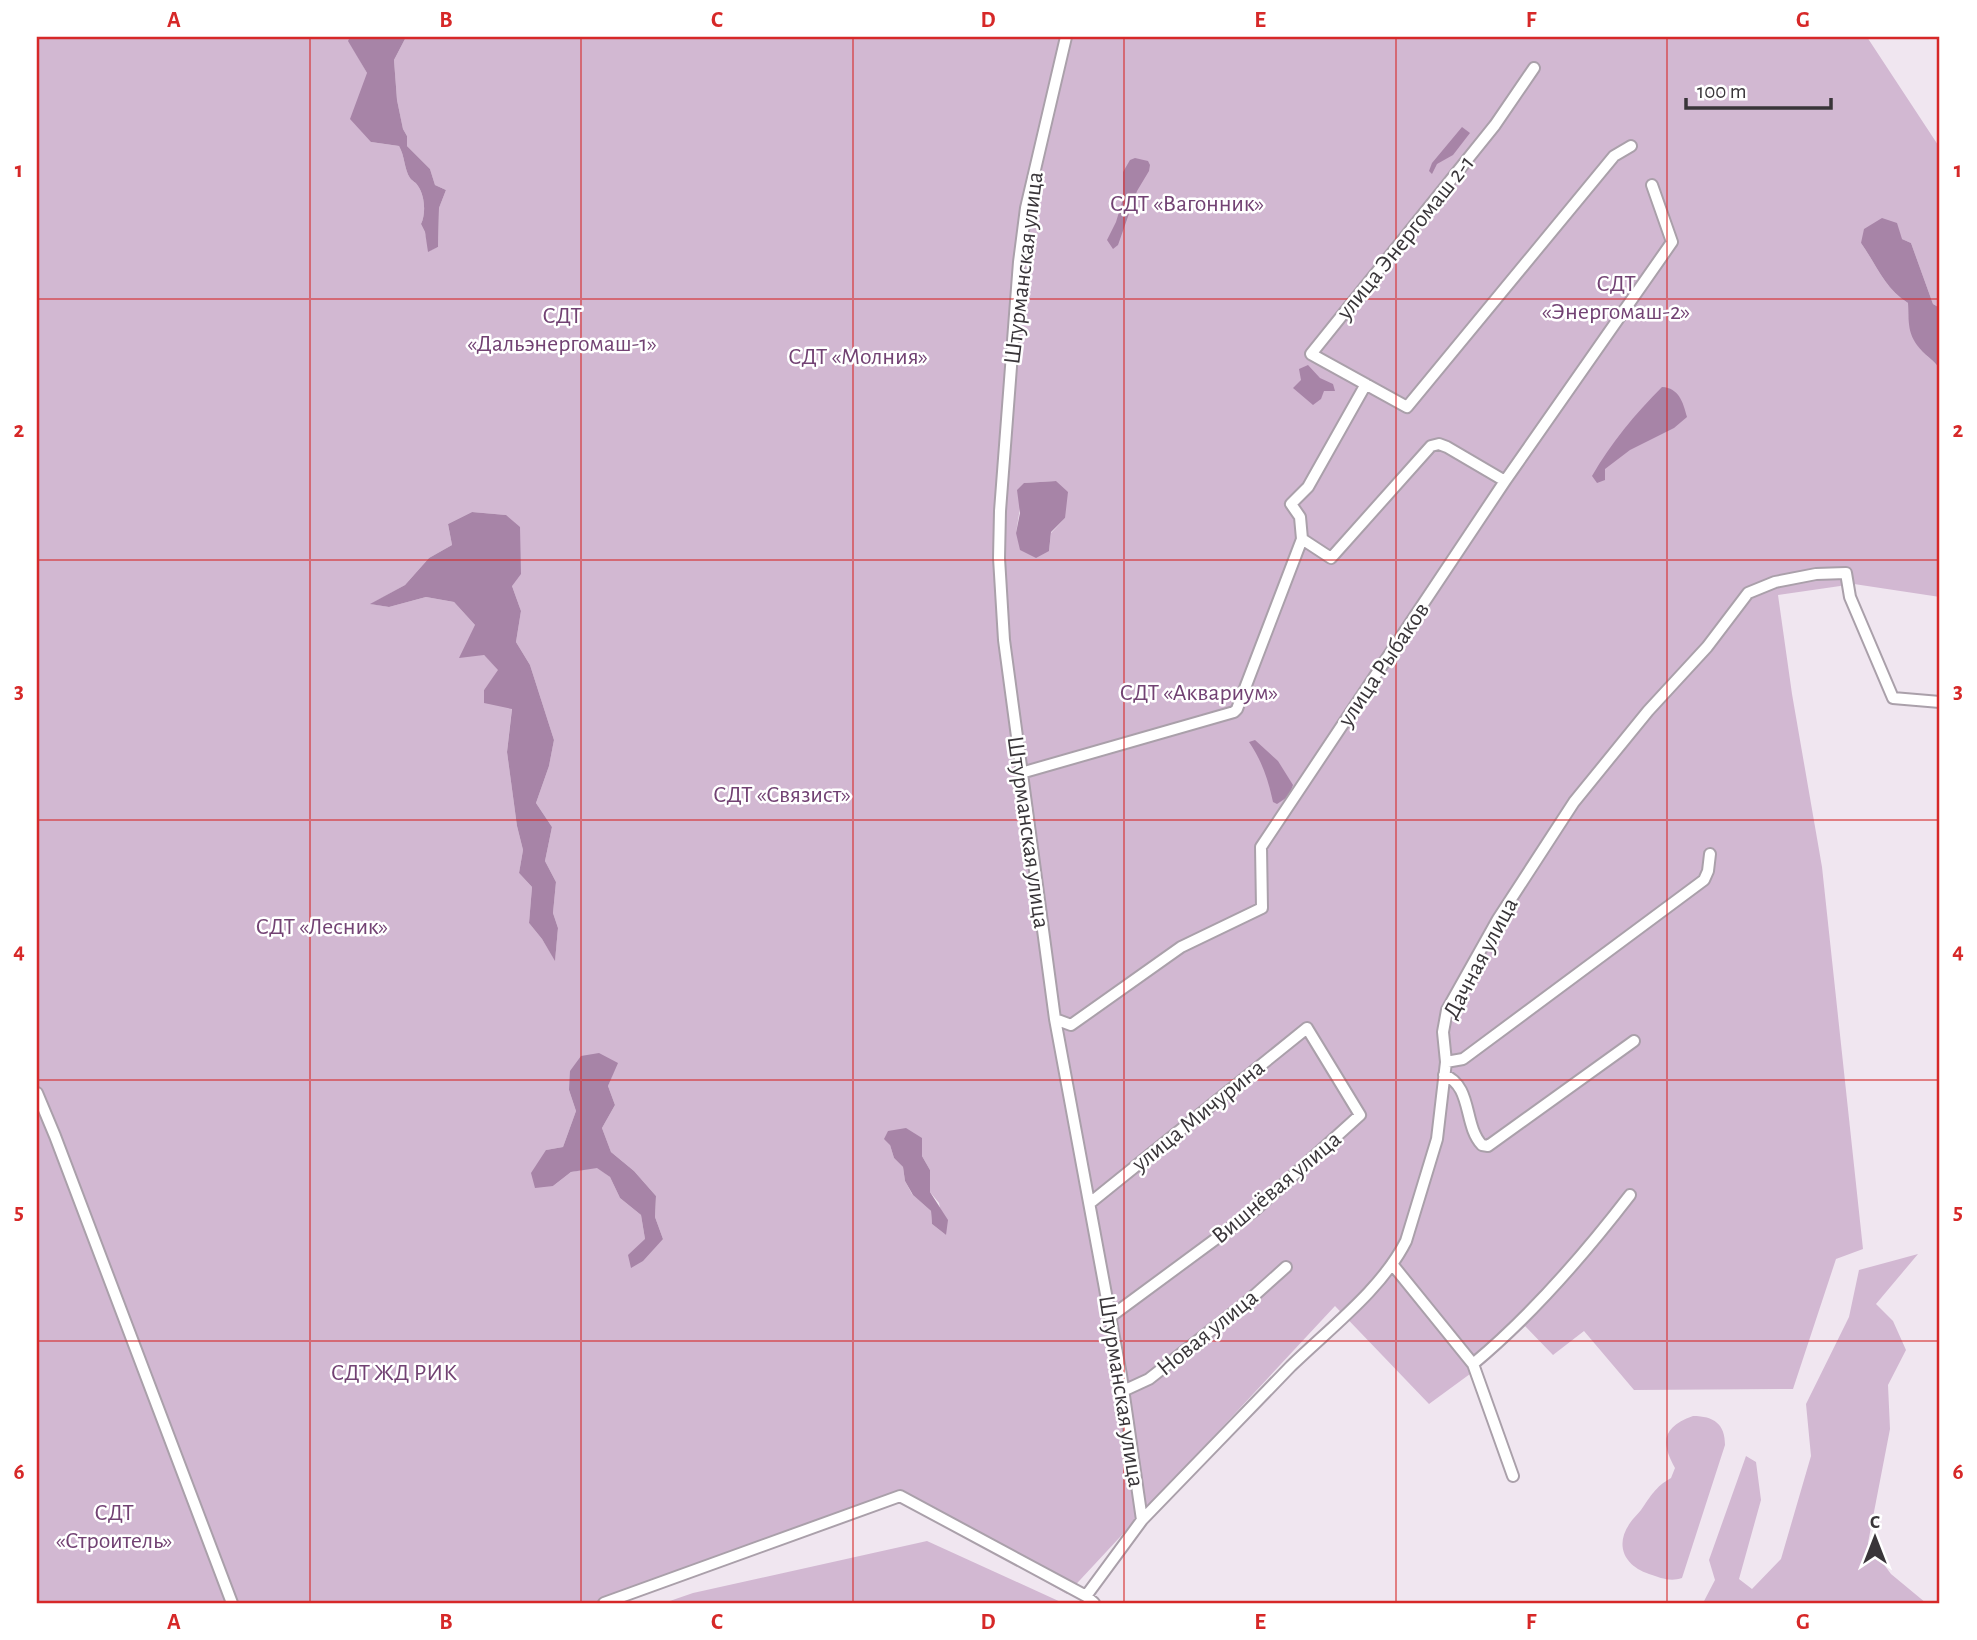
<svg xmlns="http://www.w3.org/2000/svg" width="1977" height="1640" font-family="'Alegreya Sans',sans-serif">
<rect width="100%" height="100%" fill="#f0e6f0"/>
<path fill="#d2b8d2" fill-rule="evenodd" d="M37,37H350L349,41L367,73L371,142L399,146C405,156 404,169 410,178C412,181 416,182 418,186C425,196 426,214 421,224L425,232L429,251L438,247L439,208L446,190L435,185L430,169L407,146V136L403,129L397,100L394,60L406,37H1867L1940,148V308L1933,304L1911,243L1902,239L1861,243C1876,264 1885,289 1908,303C1909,324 1910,340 1926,355C1933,361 1937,363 1940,372V597L1854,584L1778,595L1792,694L1822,867L1863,1249L1836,1259L1793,1389L1634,1390L1584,1331L1553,1355L1525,1326L1485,1363L1429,1404L1335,1306L1067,1594L902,1500L614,1603H37ZM1056,481L1065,518L1051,533L1049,551L1016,533L1024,483ZM472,512L506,515L512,586L521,611L516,642L530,665L554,740L549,766L536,803L552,827L545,861L556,882L553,913L558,928L555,960L542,939L529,923L532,887L519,873L523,850L517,826L507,752L512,708L484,690L499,670L484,655L475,625L454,602L426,597L389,607L371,604L405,585L429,558L452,545L448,524ZM617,1063L608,1086L615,1105L602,1128L611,1152L634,1171L656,1196L655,1217L663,1239H645L641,1215L620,1198L610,1177L597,1167L571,1172L553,1186L546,1150L563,1147L576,1111L569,1090ZM922,1138V1156L930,1170V1192L939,1203L946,1235L932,1224L931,1211L912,1194L905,1181L903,1167L894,1158L890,1145Z
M1918,1254L1876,1304L1893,1321L1906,1350L1888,1385L1890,1429L1868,1543L1891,1574L1926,1603H1703L1715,1580L1709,1560L1746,1456L1756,1462L1761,1500L1739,1579L1752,1589L1781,1559L1811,1456L1806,1404L1849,1317L1859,1270Z
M1693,1416C1714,1416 1725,1424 1725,1445L1682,1578C1670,1582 1661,1578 1649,1574C1625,1566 1614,1546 1630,1523C1633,1518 1638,1514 1641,1510C1651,1496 1655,1487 1671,1478L1675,1468C1660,1441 1663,1427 1693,1416Z
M927,1541L1063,1603H664L693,1593Z"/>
<path fill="#a784a7" d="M350,37H406L394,60L397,100L403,129L407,136V146L430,169L435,185L446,190L439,208L438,247L428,252L425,232L421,224C426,214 425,196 418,186C416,182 412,181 410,178C404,169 405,156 399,146L371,142L350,119L367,73L348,41Z
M1462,127L1470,133L1453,155L1437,164L1432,174L1429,171L1432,163Z
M1135,158L1148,161L1150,165L1149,171L1137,191L1118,245L1113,249L1107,240L1116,222L1123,199V172L1130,160Z
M1882,218L1897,223L1902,239L1911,243L1933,304L1940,308V372C1937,363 1933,361 1926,355C1907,337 1909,326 1908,303C1885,289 1876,264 1861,243L1864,229Z
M1308,365L1320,378L1333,384L1335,391H1324L1321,399L1313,405L1293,388L1301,380L1299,369Z
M1662,387C1679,388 1683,402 1687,417L1674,428L1630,450L1605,469V480L1597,483L1592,476C1611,443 1635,414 1662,387Z
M1056,481L1068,492L1065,518L1051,532L1049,551L1036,558L1020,550L1016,533L1020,513L1017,490L1024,483Z
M472,512L506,515L520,527L521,574L512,586L521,611L516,642L530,665L554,740L549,766L536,803L552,827L545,861L556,882L553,913L558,928L555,961L542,939L529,923L532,887L519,873L523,850L517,826L507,752L512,709L484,703V690L498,670L484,655L459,658L475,625L454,602L426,597L389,607L370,604L405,585L429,558L452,545L448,524Z
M1255,740L1278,761L1293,785L1289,796L1277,804L1273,802C1268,779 1262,761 1249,742Z
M599,1053L618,1063L608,1086L615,1105L602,1128L611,1152L634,1171L656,1196L655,1217L663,1239L643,1261L631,1268L628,1255L645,1239L641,1215L620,1198L610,1177L597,1168L571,1172L553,1186L535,1188L531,1173L546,1150L563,1147L576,1111L569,1090L570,1071L581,1056Z
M906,1128L922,1138V1156L930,1170V1192L948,1220L946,1235L932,1224L931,1211L913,1195L905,1181L903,1167L894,1158L890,1145L884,1139L888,1131Z"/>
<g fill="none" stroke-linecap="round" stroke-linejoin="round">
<defs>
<path id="minor" d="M1066,37L1026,208L1019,262L1000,511L999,558L1004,640L1055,1019L1121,1375L1142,1520L1086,1596
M1534,68L1495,125L1311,354L1407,407L1614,156L1631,146
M1302,539L1331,558L1431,446L1439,444L1447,447L1505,481
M1021,773L1234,712L1237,709L1302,539L1300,517L1291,504L1308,487L1366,384
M1055,1019L1071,1025L1181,947L1262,908L1261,847L1505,481L1672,242L1652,185
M1446,1062L1463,1059L1704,880L1708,871L1710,854
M1444,1075C1473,1086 1463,1125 1482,1145L1488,1146L1634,1041
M37,1093L55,1136L232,1603
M1090,1203L1307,1028L1360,1115L1255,1210L1110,1317
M1392,1264L1473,1364L1513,1476
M1473,1364C1532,1315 1583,1256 1630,1195
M1123,1391L1149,1379L1247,1302L1286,1267
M1142,1520C1192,1469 1241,1417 1291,1366C1330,1328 1382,1289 1406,1241L1437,1139L1446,1062L1443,1032L1447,1010L1498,919L1574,802L1648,711L1707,647L1748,593L1775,582L1816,574L1846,573L1850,597L1893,698L1940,702
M604,1603L900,1496L1086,1596L1094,1603"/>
</defs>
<use href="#minor" stroke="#aaa0aa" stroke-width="14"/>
<use href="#minor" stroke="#fff" stroke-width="10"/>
</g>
<path fill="none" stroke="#d62828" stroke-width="2" stroke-opacity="0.55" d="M310,37V1603M581,37V1603M853,37V1603M1124,37V1603M1396,37V1603M1667,37V1603M37,299H1940M37,560H1940M37,820H1940M37,1080H1940M37,1341H1940"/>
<g text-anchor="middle" stroke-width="5" stroke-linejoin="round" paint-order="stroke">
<g font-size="24" fill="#724273" stroke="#fff">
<text x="1187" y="211">СДТ «Вагонник»</text>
<text x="1616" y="291">СДТ<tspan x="1616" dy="28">«Энергомаш-2»</tspan></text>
<text x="562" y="323">СДТ<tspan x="562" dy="28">«Дальэнергомаш-1»</tspan></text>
<text x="858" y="364">СДТ «Молния»</text>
<text x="1199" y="700">СДТ «Аквариум»</text>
<text x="782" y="802">СДТ «Связист»</text>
<text x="322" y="934">СДТ «Лесник»</text>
<text x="394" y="1380">СДТ ЖД РИК</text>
<text x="114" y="1520">СДТ<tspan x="114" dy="28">«Строитель»</tspan></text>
</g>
<g font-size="24" fill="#393539" stroke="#fff">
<text transform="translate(1405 237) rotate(-51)" y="8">улица Энергомаш 2-1</text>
<text transform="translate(1023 268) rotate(-83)" y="8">Штурманская улица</text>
<text transform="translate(1383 664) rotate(-56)" y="8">улица Рыбаков</text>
<text transform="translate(1029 832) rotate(82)" y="8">Штурманская улица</text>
<text transform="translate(1480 958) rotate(-62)" y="8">Дачная улица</text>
<text transform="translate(1198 1115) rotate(-39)" y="8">улица Мичурина</text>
<text transform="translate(1276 1187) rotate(-40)" y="8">Вишнёвая улица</text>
<text transform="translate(1207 1332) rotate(-39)" y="8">Новая улица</text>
<text transform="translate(1122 1391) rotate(81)" y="8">Штурманская улица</text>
</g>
</g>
<rect width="1977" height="1640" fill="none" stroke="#ffffff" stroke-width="77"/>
<g transform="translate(1875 1538)" stroke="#ffffff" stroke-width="5" paint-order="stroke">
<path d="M0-5L12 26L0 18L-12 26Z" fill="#393539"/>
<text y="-10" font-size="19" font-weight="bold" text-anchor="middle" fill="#393539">С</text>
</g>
<path d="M1686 98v10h145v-10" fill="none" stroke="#393539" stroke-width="3.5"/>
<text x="1697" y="98" font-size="21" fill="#393539" stroke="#ffffff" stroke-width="5" paint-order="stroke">100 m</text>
<rect x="38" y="38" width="1900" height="1564" fill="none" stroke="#d62828" stroke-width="2.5"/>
<g font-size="23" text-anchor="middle" font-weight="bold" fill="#d62828">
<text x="174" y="27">A</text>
<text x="446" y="27">B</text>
<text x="717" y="27">C</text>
<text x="988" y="27">D</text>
<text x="1260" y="27">E</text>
<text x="1531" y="27">F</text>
<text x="1803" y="27">G</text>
<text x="19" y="177">1</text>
<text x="1958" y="177">1</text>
<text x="19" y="437">2</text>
<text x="1958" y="437">2</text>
<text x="19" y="698">3</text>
<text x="1958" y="698">3</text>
<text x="19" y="958">4</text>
<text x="1958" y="958">4</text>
<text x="19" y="1219">5</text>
<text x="1958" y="1219">5</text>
<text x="19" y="1479">6</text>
<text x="1958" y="1479">6</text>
<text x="174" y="1629">A</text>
<text x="446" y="1629">B</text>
<text x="717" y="1629">C</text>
<text x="988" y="1629">D</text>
<text x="1260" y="1629">E</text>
<text x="1531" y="1629">F</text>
<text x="1803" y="1629">G</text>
</g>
</svg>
